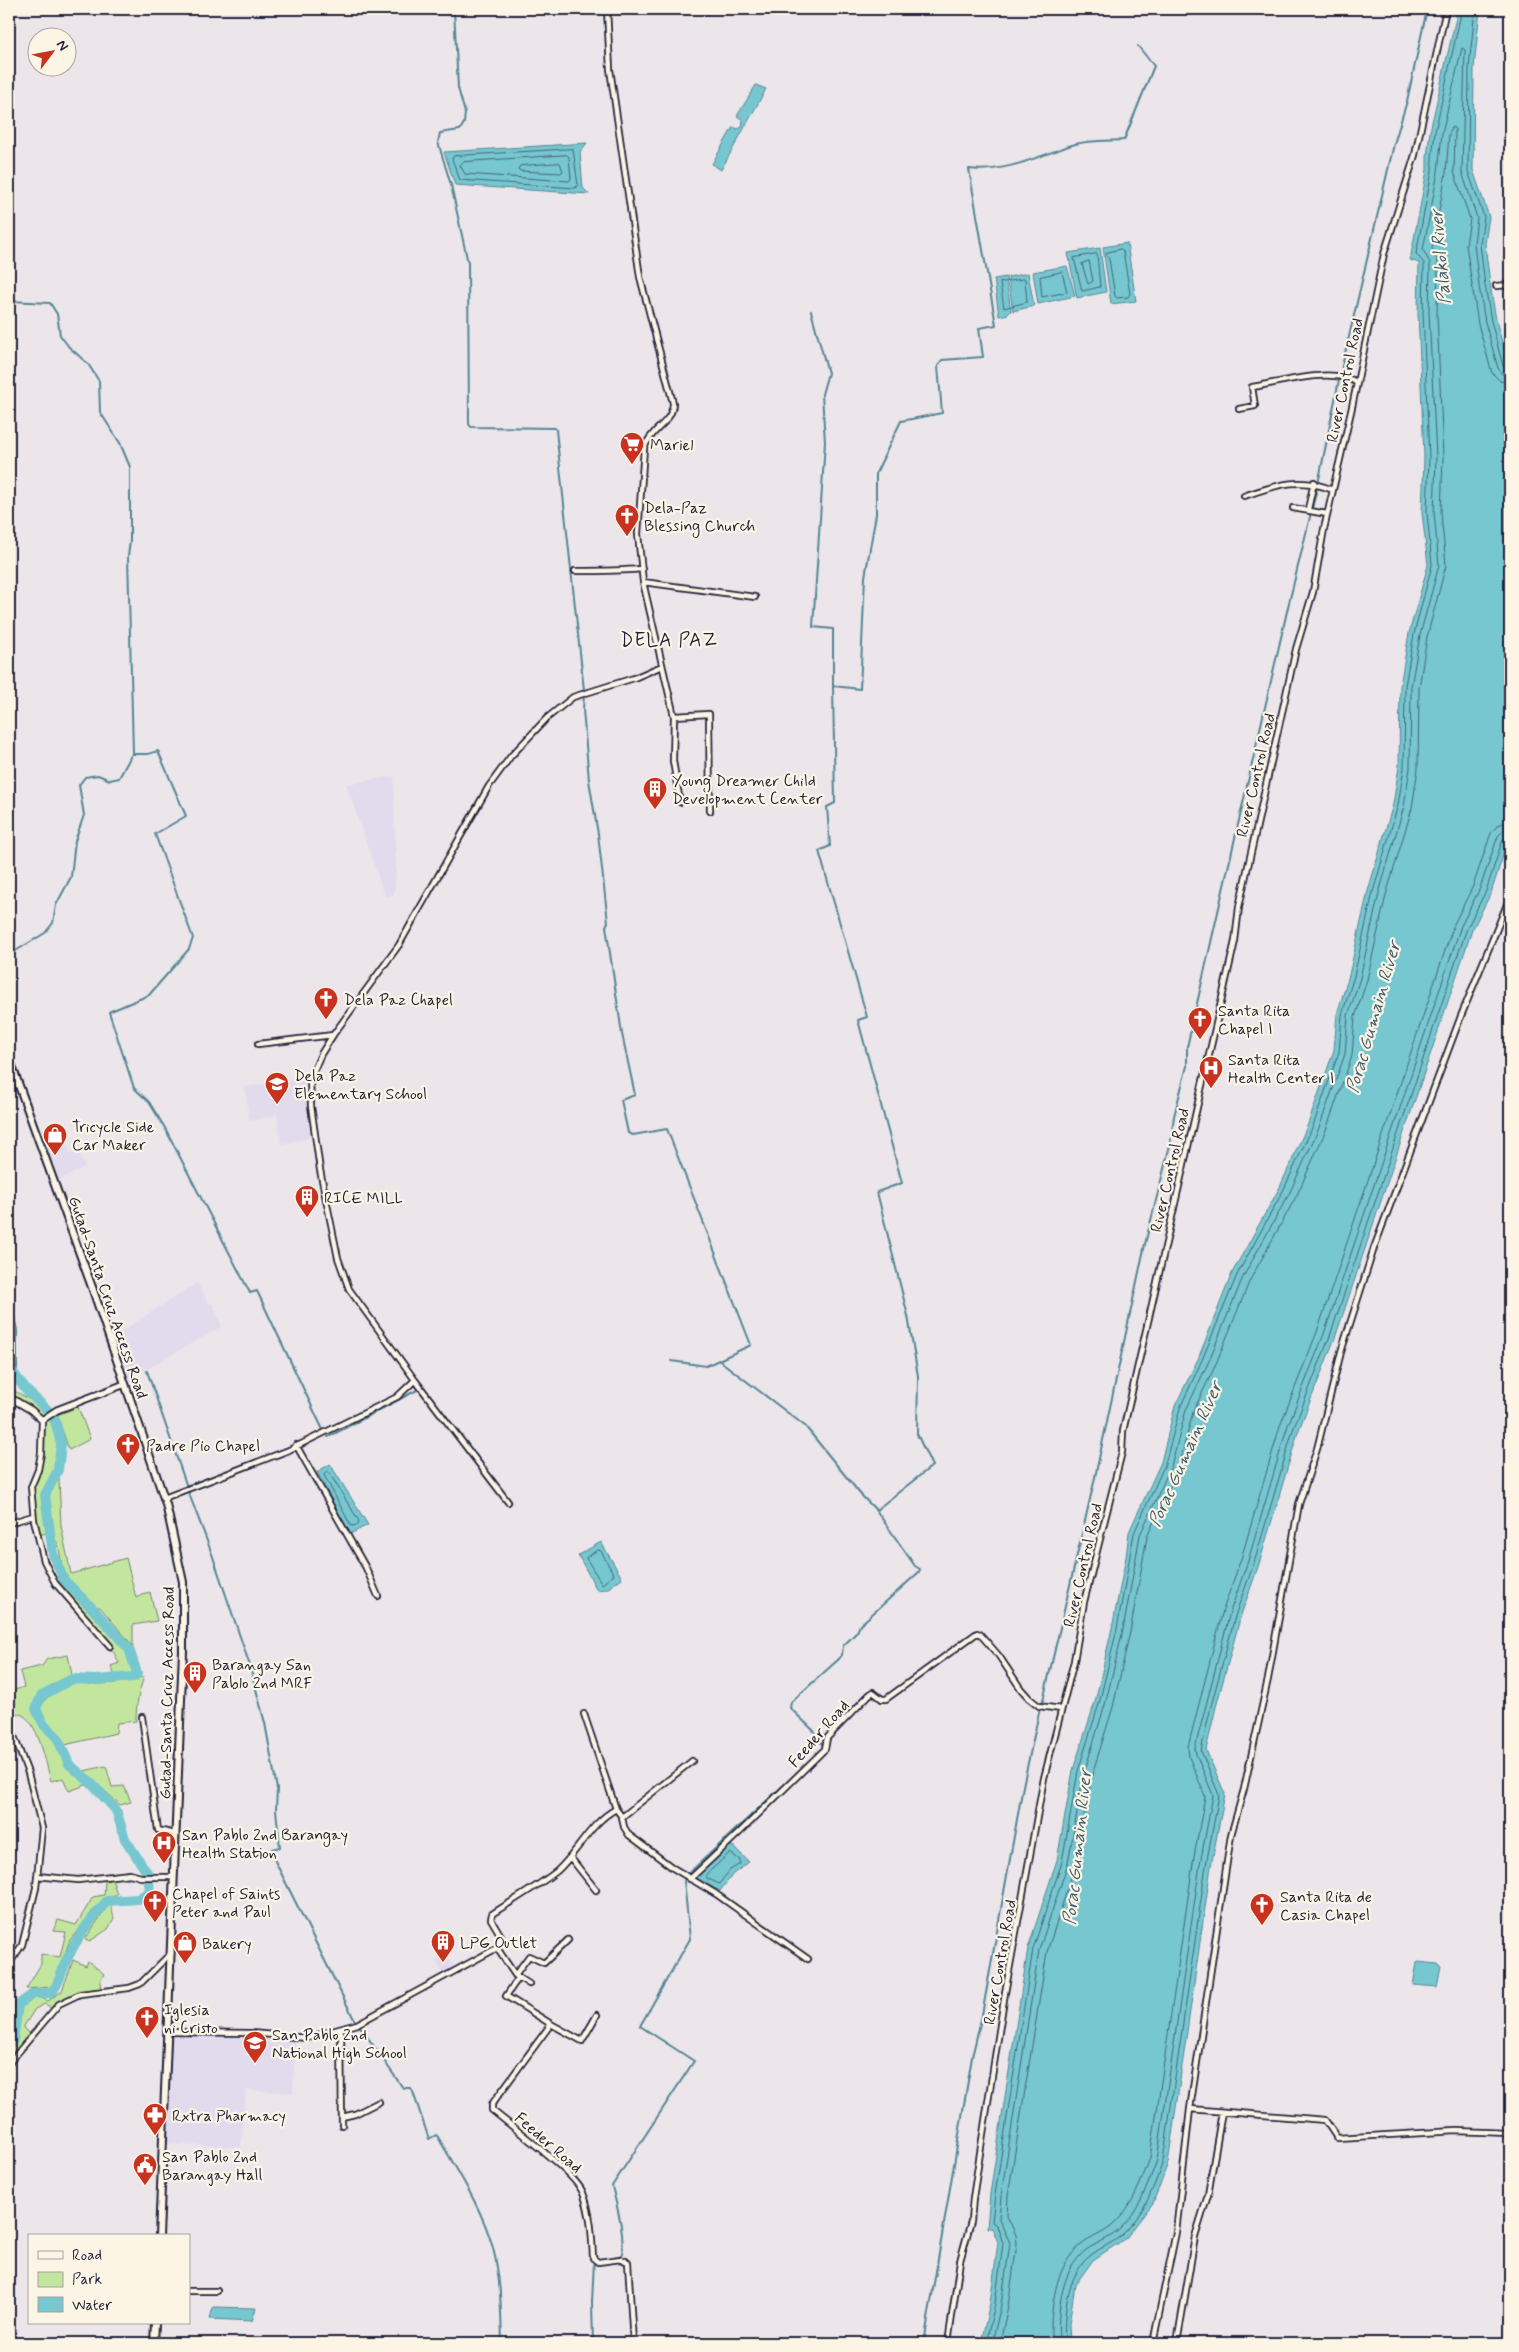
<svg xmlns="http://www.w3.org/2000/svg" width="1519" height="2352" font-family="Mynerve,sans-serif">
<rect width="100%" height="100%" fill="#ece6ea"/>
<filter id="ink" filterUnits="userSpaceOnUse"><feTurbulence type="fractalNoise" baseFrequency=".02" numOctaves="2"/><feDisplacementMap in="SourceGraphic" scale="10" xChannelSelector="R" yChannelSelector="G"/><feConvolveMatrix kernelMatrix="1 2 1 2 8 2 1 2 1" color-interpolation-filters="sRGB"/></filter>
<g filter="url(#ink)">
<path fill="#e1dbed" d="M394,776L396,875L394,895L385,897L346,784Z
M304,1078L311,1138L281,1144L277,1115L249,1121L245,1087Z
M67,1144L71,1153L80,1155L85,1167L58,1181L45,1145L52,1147Z
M197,1283L209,1304L212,1303L222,1326L135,1376L129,1383L112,1337Z
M447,1953L455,1970L444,1975L435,1960Z
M172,2033H218L296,2038L293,2093L246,2090L241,2147L167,2144Z"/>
<path fill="#c3e69f" stroke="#72846d" d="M9,1388L29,1399L48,1414L41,1419L9,1402Z
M78,1407L90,1439L69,1450L57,1415Z
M50,1419L58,1445L55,1468L43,1496L48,1533L37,1535L31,1487L39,1471L42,1424Z
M59,1478L61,1526L71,1574L126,1558L136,1598L150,1592L157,1621L133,1625V1646L100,1607H94L64,1577L58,1543L55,1541L48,1496Z
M50,1578H55L59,1585L68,1590L126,1649L133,1672L132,1675L115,1676L111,1666L119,1663L113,1651L108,1649Z
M68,1655L72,1675L53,1684L37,1695L34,1710L40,1725L54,1738L66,1767L89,1784L69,1791L63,1778L51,1781C46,1764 39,1726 24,1716C20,1713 14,1713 9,1711V1692L24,1687L20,1671L42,1666L47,1659Z
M144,1676C139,1692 136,1704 136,1721L117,1723L116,1733L65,1745L46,1722L40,1709C45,1696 58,1685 73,1683C80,1682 89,1685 97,1684C112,1684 130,1682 144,1676Z
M106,1766L112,1787L124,1786L131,1802L120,1805L84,1771Z
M112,1879L117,1894L103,1900L70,1940L52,1987L26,1989L41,1964V1954L60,1957L66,1932L53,1931L58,1920L76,1925L93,1897L104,1895L105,1881Z
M110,1903L114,1918L108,1929L90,1941L85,1939Z
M73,1960L86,1966L88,1961L104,1974L100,1981L101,1990L67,1997L53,2009L45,2004L35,2009L24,2026L25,2030L31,2035L10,2058L9,2052L15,2041L20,2008L34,1995L48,2001L62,1991Z"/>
<path fill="#76c7d0" stroke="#548594" d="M1458,9H1480L1474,68L1473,170L1489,217L1485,244L1490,284L1496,320L1510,372V834L1491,893L1472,930L1335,1338L1298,1432L1259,1564L1241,1615L1216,1707L1206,1750L1225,1794L1211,1866L1168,2163L1153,2203L1126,2238L1093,2260L1075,2285L1069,2324L1070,2343H981L990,2303L998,2242L992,2228H987L990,2194L1028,1948L1057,1860L1073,1770L1095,1702L1112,1628L1126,1557L1129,1532L1161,1462L1175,1406L1198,1359L1232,1273L1280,1187L1308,1124L1334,1050L1337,1014L1349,975L1368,891L1393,804L1399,767L1400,686L1409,633L1428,565L1422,513L1424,457L1418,313L1419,263L1410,260L1427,170V157L1430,131Z
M756,85L766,89L721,170L712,164L733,127L738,129L742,127L743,120L737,116Z
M587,143L580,152L583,188L589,194L455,185L444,152Z
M1127,243L1136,301L1111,304L1103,247Z
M1100,248L1106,292L1077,298L1068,253Z
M1067,266L1075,296L1038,304L1033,272Z
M1028,273L1034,306L1013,311L1008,277Z
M1006,277L1011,311L1008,314L999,316L994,279Z
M330,1464L368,1525L350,1534L317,1472Z
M601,1542L622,1578L607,1589L597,1590L578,1555Z
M730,1846H733L749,1862L733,1874L720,1891L695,1878Z
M1417,1962L1438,1964L1441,1967L1437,1987L1413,1985Z
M213,2307L256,2308L252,2321L210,2319Z"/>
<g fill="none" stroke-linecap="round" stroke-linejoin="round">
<path stroke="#446477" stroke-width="1" d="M1475,9L1469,68L1468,171L1484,217L1480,244L1485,285L1491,321L1503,366L1510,369
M573,149L578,185L575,188L460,180L452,159L454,156Z
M567,155L569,157L571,179L569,181L465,174L460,165L463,162Z
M560,163L563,171L561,173L520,171L518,169L520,166Z
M1121,249L1123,251L1130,294L1128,297L1117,298L1115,296L1109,259L1106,253Z
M1097,254L1100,287L1082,291L1074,258Z
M1089,261L1093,281L1088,284L1082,264Z
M1062,272L1067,292L1042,297L1040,277Z
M1025,279L1027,302L1004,308L1000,283Z
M328,1471L359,1521L358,1525L351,1526L324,1475Z
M598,1550L601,1551L614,1575L602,1584L586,1558Z
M730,1853L740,1860V1864L730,1870L719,1884L707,1878L706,1875Z
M986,2343L995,2304L1003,2243L997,2226L992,2222L995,2195L1033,1949L1062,1862L1078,1771L1099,1704L1117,1629L1134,1533L1165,1464L1180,1408L1202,1360L1237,1275L1284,1189L1313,1126L1339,1052L1342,1015L1354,976L1373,892L1398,805L1404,768L1405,686L1414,634L1432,565L1427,513L1429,457L1423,313L1424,263L1416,254L1432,171V157L1435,132L1462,9
M992,2343L1001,2305L1010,2243L999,2219L1001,2196L1039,1950L1068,1863L1084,1773L1105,1705L1123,1630L1140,1535L1171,1466L1186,1410L1208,1363L1243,1277L1290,1192L1319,1128L1345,1054L1348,1016L1360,978L1379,893L1404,806L1410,768L1411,687L1420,635L1439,565L1434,513L1436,457L1429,313L1430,263L1423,250L1438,172L1442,133L1462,48L1465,50L1462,172L1477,218L1474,244L1479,286L1485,322L1498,368L1502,374L1510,375
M1000,2343L1008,2306L1017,2244L1016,2235L1007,2216L1008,2196L1047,1952L1075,1865L1092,1775L1113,1707L1130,1632L1147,1537L1178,1469L1193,1412L1215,1366L1250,1280L1297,1195L1326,1130L1352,1056L1355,1017L1367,980L1386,895L1412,808L1418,769L1419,688L1427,637L1446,565L1441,513L1443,457L1437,313L1438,263L1432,248L1446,173L1449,134L1452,127L1455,129L1454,172L1470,219L1466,245L1478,324L1492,373L1500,381L1510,383
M1051,2343C1050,2311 1054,2266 1081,2245C1091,2237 1105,2233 1114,2224C1133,2206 1141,2182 1150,2158L1193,1863L1205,1796L1189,1757L1188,1747L1223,1610L1241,1559L1280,1426L1317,1332L1454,924L1473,886L1491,833L1499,824L1510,822
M1059,2343C1057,2313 1060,2271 1086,2250C1096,2243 1109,2239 1119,2230C1139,2211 1148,2185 1157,2160L1200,1864L1213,1795L1196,1754L1195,1748L1230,1612L1248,1561L1287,1428L1324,1334L1461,926L1480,888L1498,836L1503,831L1510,829
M1065,2343C1063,2315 1067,2273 1091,2255C1101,2247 1114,2243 1123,2234C1144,2214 1154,2188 1163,2161L1206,1865L1219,1795L1201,1751L1211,1706L1236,1613L1254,1563L1293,1430L1330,1336L1467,928L1486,891L1503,839L1510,836"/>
<path stroke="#548594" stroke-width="2" d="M454,9L458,88L465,113L464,123L460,130L440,133L438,142L451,185L468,263L469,424L471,427L555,428L556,430L584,690
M9,301L50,303L57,314L60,335L69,347L88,364L99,381L100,412L120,443L130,467V541L128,556L133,752L119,778L110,780L98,775L85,777L79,785L84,815L75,841L71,877L56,905L53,923L45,933L9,955
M811,311L828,373L822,394L825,442L813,627L833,629V686
M584,694L583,710L589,780L598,834L608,922L606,926L622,1034L635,1095L621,1100L628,1133L633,1135L667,1129L751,1345L706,1366L672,1361
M132,754H148L158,751L186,816L155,834L193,938L189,949L149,995L111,1011L109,1012L134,1088L149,1102L165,1128L250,1293L257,1291L324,1432
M9,1294L17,1330V1374L20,1383
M719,1360L805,1426L861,1495L876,1510L915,1566L920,1569L919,1572L860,1625L857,1632L843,1646L842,1655L839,1659L791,1702L790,1708L814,1731L823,1746L822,1749
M147,1371L187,1487
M328,1437L419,1389
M186,1486L245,1464
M188,1491L212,1554L249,1663L265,1723L277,1789L276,1810L280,1847L272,1849L273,1857L356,2023
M876,1510L932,1466L917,1434L918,1376L908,1316L877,1192L902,1183L858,1020L867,1017L819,851L830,846L827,807L835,803L833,686L860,689L865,577L876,514V473L901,421L942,413L938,366L942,360L983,357L979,328L996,325L969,169C1003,173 1035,158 1066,147C1084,140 1106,141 1124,140L1154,66L1138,46
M1042,1705L1094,1482L1145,1244L1170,1145L1174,1116L1187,1066V1047L1288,607L1318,484L1340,375L1394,144L1407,101L1427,9
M359,2025L403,2088H410L413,2092L429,2139L436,2135L438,2137C458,2172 482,2208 493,2248C501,2279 501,2311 502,2343
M593,2343L592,2302L594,2261L619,2256L622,2254C625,2233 617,2207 612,2186L694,2061L640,2026L690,1939L684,1881L689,1873L804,1766
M924,2343L972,2057L982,2015L1023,1786L1040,1708"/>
<path stroke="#76c7d0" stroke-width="10" d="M9,1367L26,1390L54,1416L61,1444L58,1470L45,1495L53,1554L64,1580L96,1612L129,1649L137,1673L134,1677L96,1680L72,1679L41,1696L36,1709L44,1725L57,1737L69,1764L93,1785L116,1810L125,1839L148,1874L150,1891L138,1899L107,1901C91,1918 77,1938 67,1959C61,1971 61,1982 51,1993L33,1994L18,2005L13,2040L9,2044"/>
<defs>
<path id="minor" d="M607,9L610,69L640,277L673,403C672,424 653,426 644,448L638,534L643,582L674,716L673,761L680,802
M1496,286L1510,285
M1239,409L1255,406L1252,387C1279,383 1334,366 1357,383
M1244,496C1277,485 1300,476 1333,490
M1293,508L1327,514
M1308,509L1314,482
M575,571C598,571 619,571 642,569
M643,582L755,597
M674,716L709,714L710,811
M258,1044L333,1035
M415,1380L508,1502
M42,1420L41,1453L38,1470L31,1487L34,1520L44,1561L55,1583L110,1646
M296,1445L366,1568L378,1596
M164,1498L289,1450L397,1397L415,1380L349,1289L338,1258L320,1170L311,1106L310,1079L321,1054L333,1035L399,945L489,786L511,756L547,718L573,697L634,678L662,666
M9,1523L33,1516
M584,1714L616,1809L622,1817L624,1827L629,1835L673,1868L716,1894L808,1959
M142,1717L158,1830L175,1834
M9,1723L28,1773L42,1828L36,1888L22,1945L9,1964
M622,1817L692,1761
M570,1857L596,1890
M37,1876L78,1880L130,1874L141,1877H174
M690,1879L741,1831L825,1749L827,1738L869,1695L873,1692L882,1699H886L977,1633L980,1634L999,1656L1021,1689L1029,1698L1039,1706L1061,1709
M497,1948L515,1975L529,1984
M515,1975L529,1956L544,1963L568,1940
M519,1977L506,1996L551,2024L492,2104V2110C511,2126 576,2174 583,2193C591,2213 592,2237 593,2258L598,2262L621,2259L628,2262L633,2343
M551,2024L582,2041L597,2015
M341,2029L342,2125
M169,2032L251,2033L307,2038L357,2024L497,1948L501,1936L491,1919L492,1914C513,1900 537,1887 557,1871C578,1852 590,1823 616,1809
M9,2063L59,2004L80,1994L129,1988L140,1984L171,1953
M1190,2109L1325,2120L1337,2138L1456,2131L1510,2133
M342,2117L355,2114L379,2102
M189,2291H217
M948,2343L960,2261L971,2221L973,2198L1005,1993L1044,1778L1074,1661L1084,1602L1122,1452L1123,1431L1235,941L1239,907L1296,649L1313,592L1324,529L1352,407L1384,254L1415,155L1446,9
M1153,2343L1176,2232L1190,2109L1231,1835L1244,1789L1268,1679L1299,1504L1317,1449L1341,1352L1374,1248L1461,1016L1510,897
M1177,2343L1195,2237L1208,2195L1222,2112"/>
<path id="tertiary" d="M9,1397L31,1410L42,1420L57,1410L125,1384"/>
<path id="secondary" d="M9,1058L93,1290L166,1504L183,1582V1651L159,2236
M154,2343L155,2323"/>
</defs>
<use href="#minor" stroke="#22223b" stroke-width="8"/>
<use href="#tertiary" stroke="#22223b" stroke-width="9"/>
<use href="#secondary" stroke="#22223b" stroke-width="10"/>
<use href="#minor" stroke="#fcf5e5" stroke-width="4.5"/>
<use href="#tertiary" stroke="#fcf5e5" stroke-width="5.5"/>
<use href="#secondary" stroke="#fcf5e5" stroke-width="6"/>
</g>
</g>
<defs>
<symbol id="supermarket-pin" viewBox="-11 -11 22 30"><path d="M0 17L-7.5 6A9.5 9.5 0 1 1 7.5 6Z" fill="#c8321e" stroke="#fcf5e5"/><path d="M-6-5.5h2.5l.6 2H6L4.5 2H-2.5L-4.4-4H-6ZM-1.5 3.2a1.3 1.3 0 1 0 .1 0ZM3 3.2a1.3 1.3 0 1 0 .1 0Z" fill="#fff"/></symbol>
<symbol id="church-pin" viewBox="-11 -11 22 30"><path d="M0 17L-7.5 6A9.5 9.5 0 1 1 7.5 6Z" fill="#c8321e" stroke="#fcf5e5"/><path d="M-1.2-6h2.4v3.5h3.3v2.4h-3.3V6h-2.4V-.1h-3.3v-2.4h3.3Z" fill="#fff"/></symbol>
<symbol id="building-pin" viewBox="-11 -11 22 30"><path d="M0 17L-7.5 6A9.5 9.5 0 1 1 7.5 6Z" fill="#c8321e" stroke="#fcf5e5"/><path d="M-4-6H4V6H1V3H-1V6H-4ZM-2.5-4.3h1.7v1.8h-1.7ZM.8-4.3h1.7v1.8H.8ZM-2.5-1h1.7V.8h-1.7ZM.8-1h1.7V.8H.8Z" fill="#fff"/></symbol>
<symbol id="hospital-pin" viewBox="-11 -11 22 30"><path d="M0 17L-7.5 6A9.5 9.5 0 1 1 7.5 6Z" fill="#c8321e" stroke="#fcf5e5"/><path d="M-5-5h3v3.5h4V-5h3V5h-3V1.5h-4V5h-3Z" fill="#fff"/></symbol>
<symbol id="school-pin" viewBox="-11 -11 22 30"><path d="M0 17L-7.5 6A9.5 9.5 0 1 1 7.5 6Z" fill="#c8321e" stroke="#fcf5e5"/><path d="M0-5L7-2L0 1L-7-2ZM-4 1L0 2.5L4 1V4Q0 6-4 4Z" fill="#fff"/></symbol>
<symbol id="shop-pin" viewBox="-11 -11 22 30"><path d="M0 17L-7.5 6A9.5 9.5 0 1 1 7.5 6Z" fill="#c8321e" stroke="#fcf5e5"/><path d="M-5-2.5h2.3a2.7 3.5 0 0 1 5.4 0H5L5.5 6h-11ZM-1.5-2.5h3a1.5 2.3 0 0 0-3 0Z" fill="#fff"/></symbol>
<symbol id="pharmacy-pin" viewBox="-11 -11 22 30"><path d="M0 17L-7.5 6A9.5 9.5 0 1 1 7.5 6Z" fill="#c8321e" stroke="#fcf5e5"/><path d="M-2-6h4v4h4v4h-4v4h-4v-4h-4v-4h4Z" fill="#fff"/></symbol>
<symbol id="civic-pin" viewBox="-11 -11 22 30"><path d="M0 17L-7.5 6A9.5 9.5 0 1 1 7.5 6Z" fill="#c8321e" stroke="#fcf5e5"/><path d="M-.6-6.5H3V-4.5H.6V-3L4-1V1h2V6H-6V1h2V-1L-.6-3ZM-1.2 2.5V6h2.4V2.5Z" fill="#fff"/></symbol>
</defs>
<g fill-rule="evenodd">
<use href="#supermarket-pin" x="618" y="430" width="28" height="38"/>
<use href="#church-pin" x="613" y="502" width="28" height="38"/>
<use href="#building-pin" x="641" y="775" width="28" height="38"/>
<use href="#church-pin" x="312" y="985" width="28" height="38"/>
<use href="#church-pin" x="1186" y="1005" width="28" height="38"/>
<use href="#hospital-pin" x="1197" y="1054" width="28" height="38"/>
<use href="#school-pin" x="263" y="1070" width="28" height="38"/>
<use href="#shop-pin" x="41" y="1121" width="28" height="38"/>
<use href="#building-pin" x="293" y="1183" width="28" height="38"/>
<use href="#church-pin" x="114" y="1431" width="28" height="38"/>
<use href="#building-pin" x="181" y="1659" width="28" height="38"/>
<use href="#hospital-pin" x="150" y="1829" width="28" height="38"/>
<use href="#church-pin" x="141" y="1888" width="28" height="38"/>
<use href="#church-pin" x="1248" y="1891" width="28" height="38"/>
<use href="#building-pin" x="429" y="1928" width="28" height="38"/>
<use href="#shop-pin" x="171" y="1929" width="28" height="38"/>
<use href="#church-pin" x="133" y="2004" width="28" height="38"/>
<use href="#school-pin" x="241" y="2029" width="28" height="38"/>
<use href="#pharmacy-pin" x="141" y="2101" width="28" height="38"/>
<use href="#civic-pin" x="131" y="2151" width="28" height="38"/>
</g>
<g text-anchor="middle" stroke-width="4.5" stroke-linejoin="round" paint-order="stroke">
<g font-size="16" fill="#22223b" stroke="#fcf5e5">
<text transform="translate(1344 380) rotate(-78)" y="6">River Control Road</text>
<text transform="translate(1255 775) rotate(-77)" y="6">River Control Road</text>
<text transform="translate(1169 1170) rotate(-77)" y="6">River Control Road</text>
<text transform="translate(109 1297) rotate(71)" y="6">Gutad-Santa Cruz Access Road</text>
<text transform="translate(1082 1565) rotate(-77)" y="6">River Control Road</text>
<text transform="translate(166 1693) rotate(-89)" y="6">Gutad-Santa Cruz Access Road</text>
<text transform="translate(818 1733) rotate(-49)" y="6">Feeder Road</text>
<text transform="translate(999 1962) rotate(-80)" y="6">River Control Road</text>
<text transform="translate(549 2142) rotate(41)" y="6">Feeder Road</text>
</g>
<g font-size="16" fill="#22223b" stroke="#fcf5e5" text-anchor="start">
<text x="650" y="450">Mariel</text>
<text x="644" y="513">Dela-Paz<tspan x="644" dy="18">Blessing Church</tspan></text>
<text x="672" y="786">Young Dreamer Child<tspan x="672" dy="18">Development Center</tspan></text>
<text x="344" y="1005">Dela Paz Chapel</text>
<text x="1218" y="1016">Santa Rita<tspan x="1218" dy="18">Chapel I</tspan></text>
<text x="1228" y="1065">Santa Rita<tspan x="1228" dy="18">Health Center I</tspan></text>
<text x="294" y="1081">Dela Paz<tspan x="294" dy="18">Elementary School</tspan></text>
<text x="72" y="1132">Tricycle Side<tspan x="72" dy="18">Car Maker</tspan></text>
<text x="324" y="1203">RICE MILL</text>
<text x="146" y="1451">Padre Pio Chapel</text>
<text x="212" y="1670">Barangay San<tspan x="212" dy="18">Pablo 2nd MRF</tspan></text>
<text x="182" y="1840">San Pablo 2nd Barangay<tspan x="182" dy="18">Health Station</tspan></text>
<text x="172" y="1899">Chapel of Saints<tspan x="172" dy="18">Peter and Paul</tspan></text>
<text x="1280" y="1902">Santa Rita de<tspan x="1280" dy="18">Casia Chapel</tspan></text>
<text x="460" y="1948">LPG Outlet</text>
<text x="202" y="1949">Bakery</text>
<text x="164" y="2015">Iglesia<tspan x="164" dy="18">ni Cristo</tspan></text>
<text x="272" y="2040">San Pablo 2nd<tspan x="272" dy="18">National High School</tspan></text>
<text x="172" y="2121">Rxtra Pharmacy</text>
<text x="162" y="2162">San Pablo 2nd<tspan x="162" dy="18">Barangay Hall</tspan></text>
</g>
<g font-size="18" font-style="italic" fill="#3f5c6f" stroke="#fcf5e5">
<text transform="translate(1440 257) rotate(-95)" y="6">Palakol River</text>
<text transform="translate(1373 1017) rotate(-74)" y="6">Porac Gumain River</text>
<text transform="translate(1185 1454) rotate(-66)" y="6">Porac Gumain River</text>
<text transform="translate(1077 1847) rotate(-84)" y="6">Porac Gumain River</text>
</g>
<g font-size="19" letter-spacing="1" fill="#22223b" stroke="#fcf5e5">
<text x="669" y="646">DELA PAZ</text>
</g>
</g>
<rect width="1519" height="2352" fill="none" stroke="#fcf5e5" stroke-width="30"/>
<rect x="15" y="15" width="1489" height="2322" fill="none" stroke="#22223b" stroke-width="2" filter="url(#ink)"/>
<rect x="28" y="2234" width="162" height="90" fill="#fcf5e5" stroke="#a5a1a1"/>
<rect x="38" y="2251" width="25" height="8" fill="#fcf5e5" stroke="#a5a1a1"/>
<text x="72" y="2260" font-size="15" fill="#22223b">Road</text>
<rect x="38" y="2272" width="25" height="15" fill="#c3e69f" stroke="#a5a1a1"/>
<text x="72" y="2284" font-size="15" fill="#22223b">Park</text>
<rect x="38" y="2297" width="25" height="15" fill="#76c7d0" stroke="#a5a1a1"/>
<text x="72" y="2310" font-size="15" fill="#22223b">Water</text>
<g transform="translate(52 52) rotate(58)"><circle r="24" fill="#fcf5e5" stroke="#a5a1a1"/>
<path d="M0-4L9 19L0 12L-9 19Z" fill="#c8321e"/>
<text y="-8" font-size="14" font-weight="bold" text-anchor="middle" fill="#22223b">N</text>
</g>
</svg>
